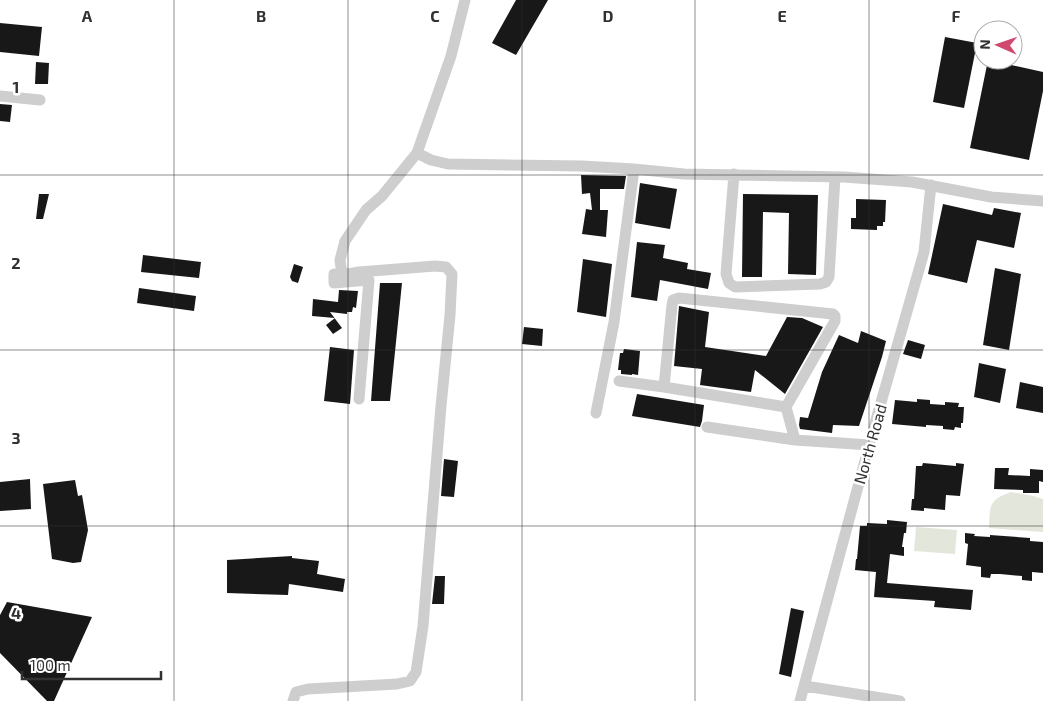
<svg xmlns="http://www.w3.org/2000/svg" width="1043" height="701" font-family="'Exo 2',sans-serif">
<rect width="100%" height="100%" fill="#fff"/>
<path fill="#e3e7db" d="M1011,492L1034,496L1043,499V532L989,528C990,506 988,500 1011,492Z
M916,527L957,530L955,554L914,551Z"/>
<path fill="#181818" d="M516,0H548L516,55L492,43Z
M0,23L42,27L39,56L0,52Z
M945,37L977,43L964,108L933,102Z
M988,60L1043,72V91L1029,160L970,148Z
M36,62L49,63L48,84H35Z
M0,104L12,105L10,122L0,121Z
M581,175L626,176L624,189H600V210H608L606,237L582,234L586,209L592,210L590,193L582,194Z
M640,183L677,189L670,229L635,223Z
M39,194H49L43,219H36Z
M743,194L818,195L816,275L788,274L789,213L763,212L762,277H742Z
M856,199L886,200L885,222H883V226H877V230L851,229V218H856Z
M943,204L992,215L994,208L1021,213L1014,248L977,240L967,283L928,274Z
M637,242L665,245L663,258L688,263L687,269L711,273L708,289L660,280L657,301L631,297Z
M143,255L201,262L199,278L141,272Z
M583,259L612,264L606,317L577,312Z
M294,264L303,267L298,283L292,281L290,277Z
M995,268L1021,274L1009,350L983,345Z
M380,283H402L390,401H371Z
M139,288L196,296L194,311L137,303Z
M339,290L358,291L356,308L353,307L352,312H347V314L330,312L342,328L333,334L326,325L335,318L312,316L313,299L338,302Z
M679,306L709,312L705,347L766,356L787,317L802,318L823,327L785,394L755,370L751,392L700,385L702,369L674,366Z
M524,327L543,329L542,346L522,344Z
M861,331L886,341L882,357L859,426L833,425L832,433L800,429L799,425L800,417L808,418L822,372L839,335L858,343Z
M908,340L925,345L921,359L903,354Z
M330,347L354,350L350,404L324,401Z
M624,349L640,351L638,375L632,374V375L621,374V370H618L620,353H623Z
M979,363L1006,369L1000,403L974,397Z
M1020,382L1043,387V413L1016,408Z
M637,394L704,405L702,421L700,427L632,416Z
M917,399L930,400V404L945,405V402L959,403L958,407H964L963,423H961V428L955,427L954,430L943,429V426L926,425V427L892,424L895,400L917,402Z
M444,459L458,461L454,497L441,496Z
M923,463L956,466V463L964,464L960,496L946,495L945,510L924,508V511L911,510L912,499H914L916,466H922Z
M995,468H1009L1008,475L1030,476V469L1043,470V482L1039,481V493H1023V490L994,489Z
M30,479L31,509L0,511V482Z
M75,480L78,496L82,495L88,530L81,562L73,563L52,559L43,484Z
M887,520L907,522L906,533H904L902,547H904V556L890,554L887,583L973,590L971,610L934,607L935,601L874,597L876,572L855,570L856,559H857L860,526H867V523L887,524Z
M965,533L975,534L974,536L990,537V535L1030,538V541L1043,542V573L1032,572V581L1022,580V576L1000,574H991L990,578L981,577V567L966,565L968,544L965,543Z
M292,556V558L319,561L317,574L345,579L343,592L289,584L288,595L227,593V560Z
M435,576H445L444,604H432Z
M7,602L92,617L54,701H47L0,653V615Z
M791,608L804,611L791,677L779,674Z"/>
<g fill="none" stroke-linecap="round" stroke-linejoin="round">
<path stroke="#cecece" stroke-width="11" d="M0,96L40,100
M417,153L431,160L448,164L582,166L634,169L684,174L844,177L912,182L991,197L1043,201
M734,174L726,274L729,283L735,287L820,284L826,282L829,277L835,177
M334,274V283L369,280L359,399
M619,381L664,387L672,305L673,300L679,298L833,314L835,316V321L786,407
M664,387L786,407L795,440L870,445
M596,413L614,322L634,169
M707,427L795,440
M805,686L900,701
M293,701L296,692L308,689L397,684L410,681L416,672L423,626L441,406L450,315L452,274L446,267L435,266L359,272L342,275L340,260L345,241L366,210L382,196L417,153L451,56L465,0
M800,701L876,420L924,252L931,185"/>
</g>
<path fill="none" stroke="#313131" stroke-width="1" stroke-opacity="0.55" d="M174,0V701M348,0V701M522,0V701M695,0V701M869,0V701M0,175H1043M0,350H1043M0,526H1043"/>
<g text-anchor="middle" stroke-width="5" stroke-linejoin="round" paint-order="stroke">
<g font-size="16" fill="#313131" stroke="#fff">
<text transform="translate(870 444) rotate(-74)" y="6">North Road</text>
</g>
</g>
<g font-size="16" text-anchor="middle" font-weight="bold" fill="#313131" stroke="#fff" stroke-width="5" stroke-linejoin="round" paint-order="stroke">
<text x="87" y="22">A</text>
<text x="261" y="22">B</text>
<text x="435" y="22">C</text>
<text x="608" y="22">D</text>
<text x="782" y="22">E</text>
<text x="956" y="22">F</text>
<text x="16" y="93">1</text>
<text x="16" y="269">2</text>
<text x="16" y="444">3</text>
<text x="16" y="619">4</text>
</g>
<g transform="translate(998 45) rotate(272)"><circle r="24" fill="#ffffff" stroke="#adadad"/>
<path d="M0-4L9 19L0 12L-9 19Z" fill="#d2496f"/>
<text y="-8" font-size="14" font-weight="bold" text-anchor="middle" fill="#313131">N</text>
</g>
<path d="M22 671v8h139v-8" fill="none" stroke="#313131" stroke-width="2.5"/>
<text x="30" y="671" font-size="15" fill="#313131" stroke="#ffffff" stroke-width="4" paint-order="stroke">100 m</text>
</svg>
